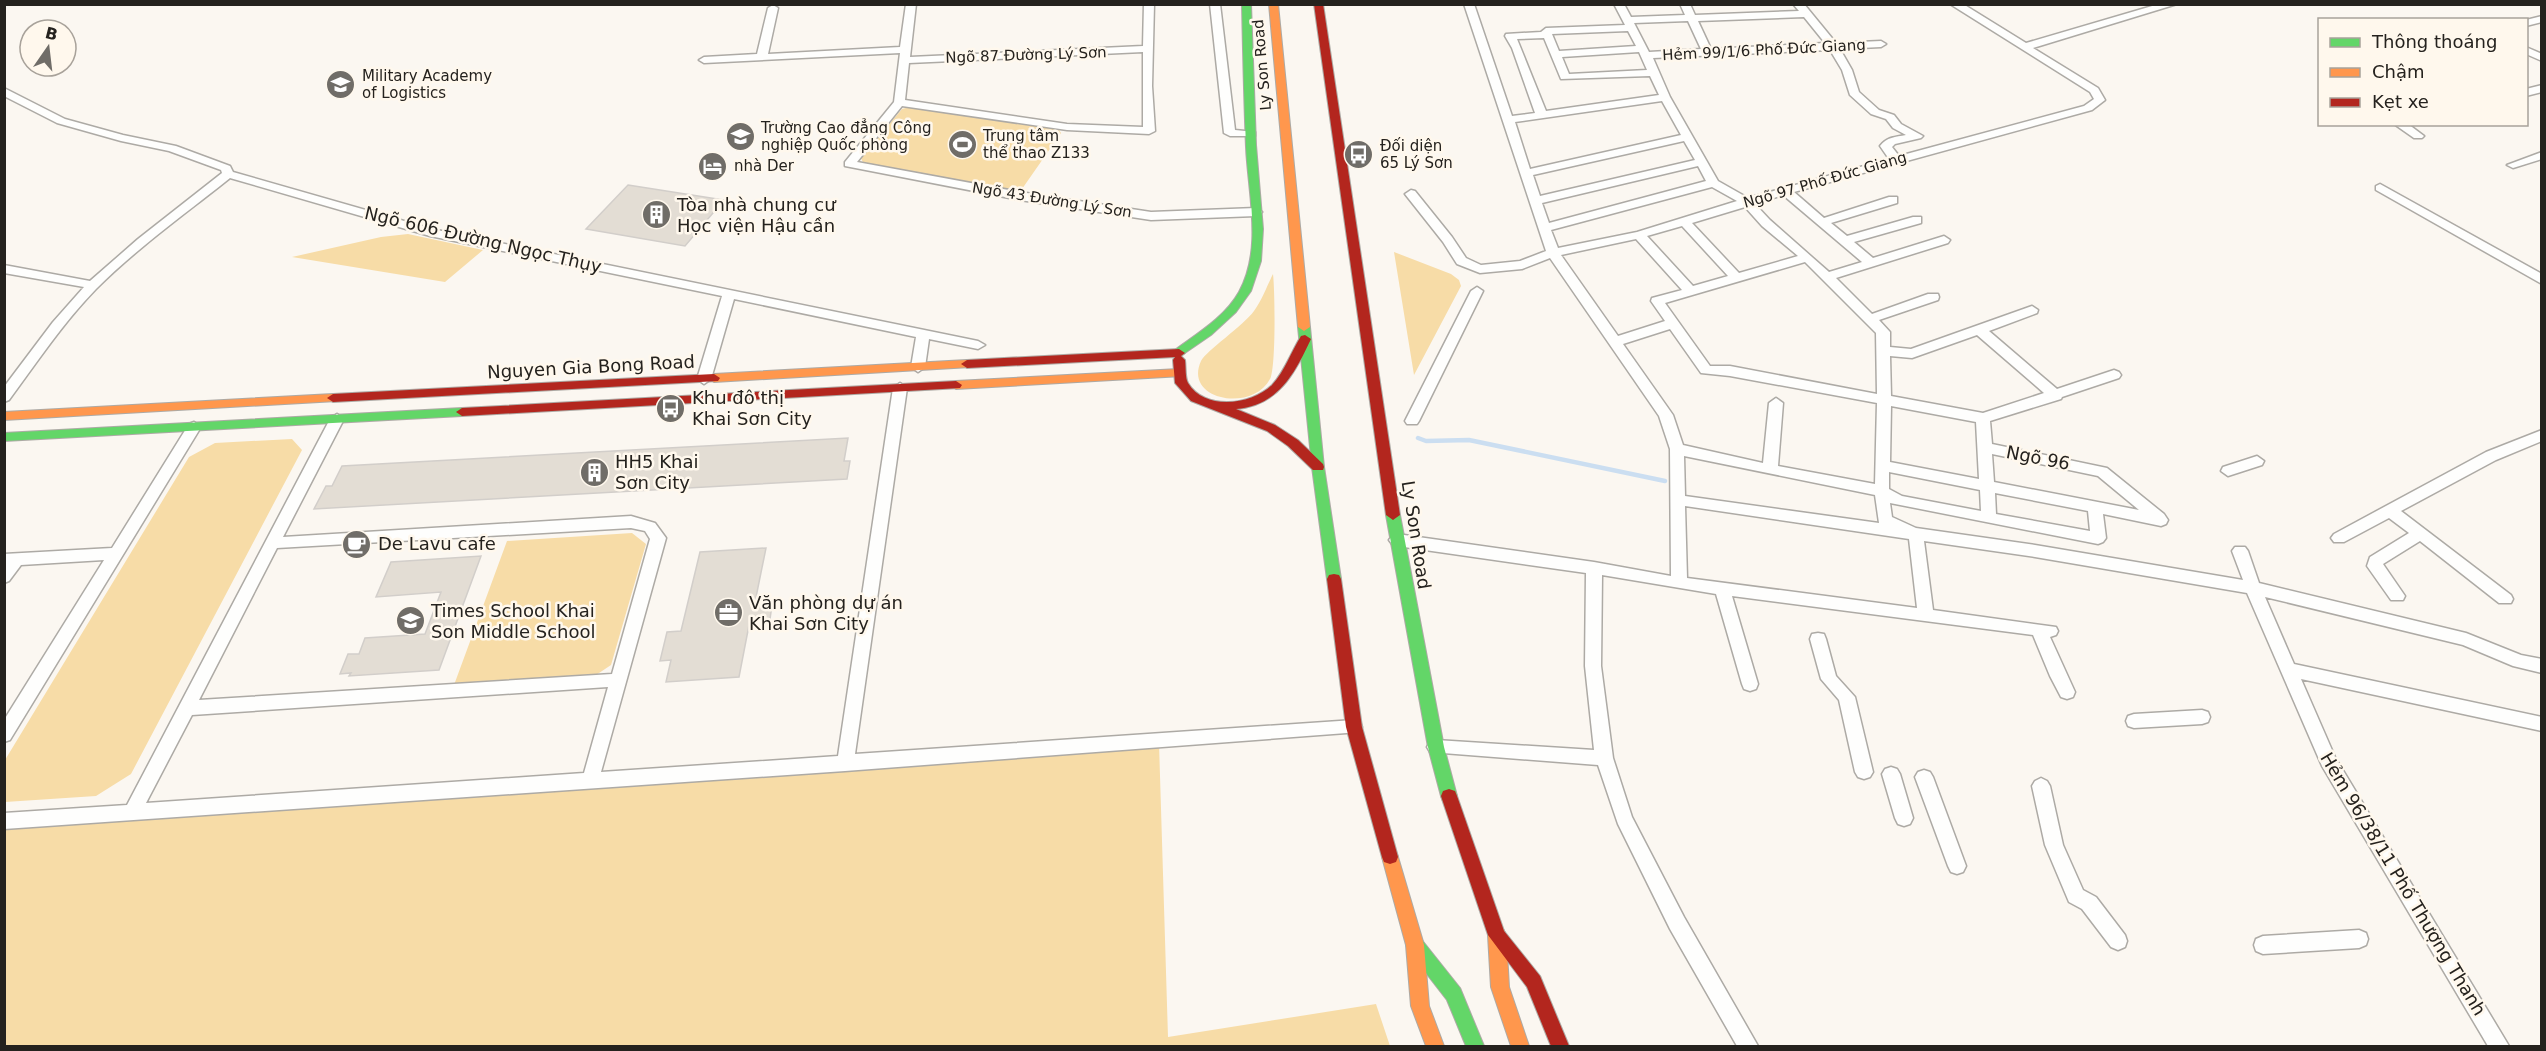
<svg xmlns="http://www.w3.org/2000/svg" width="2546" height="1051" font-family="'DejaVu Sans',sans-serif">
<rect width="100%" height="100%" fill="#fbf7f1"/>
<path fill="#f7dca7" d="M913,106L1057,127L1061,133L1022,189L1012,192L865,167L861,158L902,109Z
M408,234L483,250L445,282L292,257L381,237Z
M1394,252L1451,274L1459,280L1461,286L1414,375Z
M1273,274C1275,290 1276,369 1270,379C1252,413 1183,400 1201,361C1206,351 1243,326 1254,311C1262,300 1267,286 1273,274Z
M292,439L302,450L131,774L96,796L5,802V760L189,457L215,443Z
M632,533L646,544L611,665L596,675L454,685L507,541Z
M1159,743L1168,1037L1376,1004L1390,1046H5V826Z"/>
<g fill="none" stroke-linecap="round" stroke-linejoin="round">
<path stroke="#cbdef1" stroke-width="4.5" d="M1418,438L1426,441L1469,440L1665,481"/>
</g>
<path fill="#e3ddd4" stroke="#d2ceca" stroke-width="1.5" d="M628,185L724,200L685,246L586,229Z
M848,438L844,461H850L847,479L314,509L326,486H332L342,466Z
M766,548L754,607L772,605L770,619L750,620L739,677L666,682L671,660L660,661L667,632L681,631L700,552Z
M481,556L439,670L349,676L351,673L340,674L348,654H359L365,638L425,634L441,592L376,597L391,562Z"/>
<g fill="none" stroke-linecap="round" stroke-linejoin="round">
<defs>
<path id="street" d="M906,4H916L910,57L1143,46L1144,4H1154L1152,86L1155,131L1149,134L1067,130L902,106L857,162L1020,192L1151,212L1256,208L1262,212L1256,216L1151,220L1020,200L845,166V162L894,102L900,53L704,63L699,60L704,57L757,54L768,8L773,5L778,8L768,54L900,47ZM1143,52V127L1067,124L905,100L909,63Z
M1210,4H1220L1235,130L1255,132V136H1230L1224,133Z
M1464,4H1474L1512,116L1535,113L1512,48L1505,36L1506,34L1541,32L1546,28L1625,25L1614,4H1624L1631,17L1685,15L1680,4H1690L1695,15L1799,11L1793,4H1804L1836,43L1881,41L1886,44L1881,47L1840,49L1852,70L1859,92L1879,110L1894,115L1901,124L1923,136L1921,138L1895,144L1892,147L1899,156L2084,106L2094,99L2090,92L1950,4H1963L2026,43L2159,4H2177L2033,48L2098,88L2105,100L2092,110L1794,192L1824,218L1889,197H1897V203L1831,223L1847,236L1913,217H1921V223L1854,242L1873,258L1944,236L1950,240L1948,243L1836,278L1872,314L1928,294H1938L1939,297L1938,300L1879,320L1890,332V347L1911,349L2032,306L2038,310L2037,313L1989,331L2057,389L2114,370L2119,372L2121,375L2119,378L2062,397L2061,399L1990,421L1992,444L2107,468L2164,514L2168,520L2166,524L2161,526L2103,514L2106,538L2103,542L2098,544L1890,503L1892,517L1916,528L2035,545L2243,580L2232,551L2235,547H2245L2248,551L2259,583L2466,633L2521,655L2542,659V673L2513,666L2463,645L2265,597L2294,664L2542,717V731L2301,679L2335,757L2509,1046H2488L2322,766L2247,593L2035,557L1924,541L1933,610L2056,627L2058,631L2056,635L2050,637L2075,692L2073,697L2067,699L2061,697L2050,676L2033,635L1732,596L1758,684L1756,689L1750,691L1744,689L1742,684L1716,594L1602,575L1601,666L1613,758L1632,817L1684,917L1758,1046H1737L1670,929L1618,824L1598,765L1430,752L1427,747L1430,742L1436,740L1594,750L1585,666L1586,573L1397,546L1392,544L1389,540L1392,536L1397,534L1594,562L1671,576L1670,449L1659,416L1550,258L1522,269L1480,273L1457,264L1443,242L1405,194L1411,190L1415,191L1452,237L1466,258L1481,265L1520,261L1546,251ZM1804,17L1825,43L1711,49L1698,21ZM1688,21L1701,49L1649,52L1634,23ZM1628,31L1636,46L1559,51L1552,34ZM1544,38L1561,79L1650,76L1659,95L1546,111L1517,39ZM1830,50L1842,70L1850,95L1871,114L1886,119L1893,128L1906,135C1895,137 1887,137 1880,146L1889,159L1748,198L1718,181L1670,97L1653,58ZM1639,52L1647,70L1569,74L1562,57ZM1662,101L1681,135L1530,169L1515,122ZM1684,141L1695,160L1540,196L1533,175ZM1698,166L1706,181L1549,223L1542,203ZM1712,187L1737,201L1637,232L1558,248L1551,230ZM1783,195L1862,262L1829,272L1770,220L1755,204ZM1745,207L1762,226L1798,256L1739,273L1692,223ZM1682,226L1728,276L1693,286L1647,236ZM1636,239L1682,290L1652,298L1651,301L1665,321L1618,336L1561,255ZM1805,262L1876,333L1877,394L1730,366H1710L1665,303ZM1670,329L1701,373L1730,376L1877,403L1875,484L1778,466L1783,403L1776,398L1769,403L1763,463L1683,445L1673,415L1623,344ZM1977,335L2044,393L1983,413L1891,396L1890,356L1912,358ZM1891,406L1976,422L1979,479L1890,462ZM1992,454L2098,476L2139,510L1994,482ZM1684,456L1875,495L1879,523L1685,496ZM1889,472L1980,490L1981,511L1902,496L1889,489ZM1995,493L2088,511L2090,531L1996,514ZM1685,506L1909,539L1917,608L1687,578Z
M2542,16V22L2526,26V20Z
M2526,47L2542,54V61L2526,54Z
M2542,85V92L2526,96V89Z
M4,88L65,119L123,135L176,146L230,166L233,172L432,229L978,341L985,345L978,349L929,339L925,367L918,372L911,367L916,337L734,299L711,379L704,384L697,379L722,296L430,236L230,178C185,214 137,248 96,289C63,323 37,362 9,400L4,402V387L53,322L84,287L4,273V265L90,281L138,239L222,173L221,170L169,151L121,141L57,123L4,96Z
M2394,124H2408L2424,136L2422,138H2414Z
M2542,152V159L2513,168L2507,165Z
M2380,184L2542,274V284L2376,190V186Z
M1477,287L1483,291L1419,421L1417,424H1407L1405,421L1471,291Z
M900,383L907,388L855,754L1354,720L1360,722L1362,727L1360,732L845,771L4,829V813L127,805L330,419L337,414L344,419L283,537L631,516L655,523L666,538L601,772L838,756L893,388ZM631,528L645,531L650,539L612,674L199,700L277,548ZM608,687L584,773L146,803L192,715Z
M194,422L201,427L10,740L4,742V720L104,560L21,565L9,581L4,583V554L112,548L189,424Z
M2542,430V441L2496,460L2401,511L2511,595L2513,599L2511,603H2499L2420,541L2383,564L2405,596L2403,600H2391L2367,566L2370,557L2409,533L2389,518L2344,542H2334L2331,538L2334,534L2486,452Z
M2257,456L2264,461L2262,465L2228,476L2221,471L2223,467Z
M1818,633L1824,634L1826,639L1836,676L1855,697L1873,772L1870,777L1864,779L1858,777L1855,772L1839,700L1821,679L1810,639L1812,634Z
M2202,710L2208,712L2210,717L2208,722L2202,724L2134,728L2128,726L2126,721L2128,716L2134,714Z
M1891,767L1897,769L1900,774L1913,818L1910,824L1904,826L1898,824L1895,818L1882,774L1885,769Z
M1924,770L1930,772L1933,777L1966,866L1963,872L1957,874L1951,872L1948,866L1915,777L1918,772Z
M2041,778L2047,781L2050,786L2063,845L2083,890L2096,897L2125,935L2127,941L2125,947L2118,950L2111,947L2082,909L2069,902L2045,845L2032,786L2035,781Z
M2359,930L2366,933L2368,939L2366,945L2359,948L2263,954L2256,951L2254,945L2256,939L2263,936Z"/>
<path id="fast" d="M1242,4H1251L1256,145L1263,229L1261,261L1251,291L1236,312L1211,335L1179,357L1173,353L1175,350C1198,333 1225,317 1239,292C1263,248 1248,194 1246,147C1244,100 1243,52 1242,4Z
M1304,323L1310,327L1324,467L1341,579L1339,583H1329L1327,579L1312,467L1298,327Z
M462,408L468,412L462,416L4,441V433Z
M1393,510L1400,515L1444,747L1457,796L1455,801L1449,803L1443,801L1441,796L1428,747L1386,515Z
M1415,937L1421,939L1460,988L1484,1046H1466L1447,1000L1409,951L1406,945L1409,939Z"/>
<path id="slow" d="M1269,4H1278L1310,327L1304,331L1298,327Z
M967,360L973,364L971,367L714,382L708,378L714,374Z
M1179,369L1185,373L1183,376L956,389L950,385L956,381Z
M333,394L339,398L337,401L4,420V412Z
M1390,850L1396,852L1398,857L1424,945L1429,1006L1444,1046H1426L1411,1006L1406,945L1382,857L1384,852Z
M1497,927L1503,929L1506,935L1509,987L1529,1046H1511L1491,987L1488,935L1491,929Z"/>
<path id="jam" d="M1314,4H1323L1400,515L1393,520L1386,515Z
M1305,335L1311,339C1295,373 1278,406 1236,409L1275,425L1298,440L1323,464L1324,467L1323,470H1313L1288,446L1267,431L1191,401L1175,383L1173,360L1175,357L967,368L961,364L967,360L1179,349L1185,353L1181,356L1185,360C1186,367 1185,378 1188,383C1205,411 1251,405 1272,385C1285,371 1291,352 1301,336Z
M714,374L720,378L718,381L333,402L327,398L333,394Z
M956,381L962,385L960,388L462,416L456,412L462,408Z
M1334,574L1339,575L1341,579L1362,727L1398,857L1396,862L1390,864L1384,862L1382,857L1346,727L1327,579L1329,575Z
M1449,789L1455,791L1457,796L1504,931L1540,976L1569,1046H1551L1527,987L1488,935L1441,796L1443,791Z"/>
</defs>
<use href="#street" stroke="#adaaa5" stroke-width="3"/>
<use href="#fast" stroke="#adaaa5" stroke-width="2"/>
<use href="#slow" stroke="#adaaa5" stroke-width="2"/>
<use href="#jam" stroke="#adaaa5" stroke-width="2"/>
<use href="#street" fill="#fefefd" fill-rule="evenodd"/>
<use href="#fast" fill="#63d668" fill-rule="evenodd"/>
<use href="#slow" fill="#ff974d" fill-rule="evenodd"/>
<use href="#jam" fill="#b3261e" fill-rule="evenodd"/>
</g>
<defs>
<symbol id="university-disc" viewBox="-11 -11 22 22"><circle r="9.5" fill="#706d68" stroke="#fff8ed"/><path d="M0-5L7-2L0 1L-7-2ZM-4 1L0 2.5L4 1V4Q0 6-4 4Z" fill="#fff"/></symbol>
<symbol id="stadium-disc" viewBox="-11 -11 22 22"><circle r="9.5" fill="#706d68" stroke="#fff8ed"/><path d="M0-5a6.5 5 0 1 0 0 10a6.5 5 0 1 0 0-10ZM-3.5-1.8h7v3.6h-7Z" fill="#fff"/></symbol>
<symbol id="bus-disc" viewBox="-11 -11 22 22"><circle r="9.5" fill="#706d68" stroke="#fff8ed"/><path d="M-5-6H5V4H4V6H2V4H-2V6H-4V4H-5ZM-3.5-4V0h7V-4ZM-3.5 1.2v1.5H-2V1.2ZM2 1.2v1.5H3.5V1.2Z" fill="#fff"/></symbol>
<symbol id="hotel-disc" viewBox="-11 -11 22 22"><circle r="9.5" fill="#706d68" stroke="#fff8ed"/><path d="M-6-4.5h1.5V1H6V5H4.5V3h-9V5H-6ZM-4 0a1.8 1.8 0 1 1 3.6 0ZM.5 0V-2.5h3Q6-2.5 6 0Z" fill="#fff"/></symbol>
<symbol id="building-disc" viewBox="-11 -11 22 22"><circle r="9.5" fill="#706d68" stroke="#fff8ed"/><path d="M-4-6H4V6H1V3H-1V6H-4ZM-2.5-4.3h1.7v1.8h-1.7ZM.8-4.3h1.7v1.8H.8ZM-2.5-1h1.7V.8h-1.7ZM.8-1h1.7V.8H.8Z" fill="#fff"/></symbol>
<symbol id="cafe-disc" viewBox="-11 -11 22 22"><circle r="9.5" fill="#706d68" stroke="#fff8ed"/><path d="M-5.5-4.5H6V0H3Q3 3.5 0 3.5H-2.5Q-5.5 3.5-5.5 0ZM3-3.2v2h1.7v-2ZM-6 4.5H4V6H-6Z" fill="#fff"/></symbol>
<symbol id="office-disc" viewBox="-11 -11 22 22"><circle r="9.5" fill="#706d68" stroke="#fff8ed"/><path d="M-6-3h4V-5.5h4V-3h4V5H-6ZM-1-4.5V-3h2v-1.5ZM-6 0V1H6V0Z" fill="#fff"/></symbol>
<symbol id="school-disc" viewBox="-11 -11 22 22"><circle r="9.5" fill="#706d68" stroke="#fff8ed"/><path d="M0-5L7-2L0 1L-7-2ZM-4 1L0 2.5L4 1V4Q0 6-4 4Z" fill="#fff"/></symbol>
</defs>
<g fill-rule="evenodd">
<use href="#university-disc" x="324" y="68" width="33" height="33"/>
<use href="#university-disc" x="724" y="120" width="33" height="33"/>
<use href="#stadium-disc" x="946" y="128" width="33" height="33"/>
<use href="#bus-disc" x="1342" y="138" width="33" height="33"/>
<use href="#hotel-disc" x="696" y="150" width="33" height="33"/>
<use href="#building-disc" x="640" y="198" width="33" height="33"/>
<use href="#bus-disc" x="654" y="392" width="33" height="33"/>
<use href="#building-disc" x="578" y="456" width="33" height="33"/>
<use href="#cafe-disc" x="340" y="528" width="33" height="33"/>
<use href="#office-disc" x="712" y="596" width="33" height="33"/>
<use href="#school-disc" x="394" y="604" width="33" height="33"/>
</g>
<g text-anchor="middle" stroke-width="5" stroke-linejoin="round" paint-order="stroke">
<g font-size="15" fill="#25221e" stroke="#fff8ed">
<text transform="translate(1764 50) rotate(-3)" y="5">Hẻm 99/1/6 Phố Đức Giang</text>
<text transform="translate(1026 55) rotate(-2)" y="5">Ngõ 87 Đường Lý Sơn</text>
<text transform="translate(1262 65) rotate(-95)" y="5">Ly Son Road</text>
<text transform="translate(1825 180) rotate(-16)" y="5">Ngõ 97 Phố Đức Giang</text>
<text transform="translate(1052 200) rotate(9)" y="5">Ngõ 43 Đường Lý Sơn</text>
</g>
<g font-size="15" fill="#25221e" stroke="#fff8ed" text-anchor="start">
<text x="362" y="81">Military Academy<tspan x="362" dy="17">of Logistics</tspan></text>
<text x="761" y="133">Trường Cao đẳng Công<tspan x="761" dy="17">nghiệp Quốc phòng</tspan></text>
<text x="983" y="141">Trung tâm<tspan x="983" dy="17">thể thao Z133</tspan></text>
<text x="1380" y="151">Đối diện<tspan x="1380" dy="17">65 Lý Sơn</tspan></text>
<text x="734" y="171">nhà Der</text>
</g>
<g font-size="18" fill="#25221e" stroke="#fff8ed" text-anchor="start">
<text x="677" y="211">Tòa nhà chung cư<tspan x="677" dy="21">Học viện Hậu cần</tspan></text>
<text x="692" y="404">Khu đô thị<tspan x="692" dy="21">Khai Sơn City</tspan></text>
<text x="615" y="468">HH5 Khai<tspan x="615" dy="21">Sơn City</tspan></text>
<text x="378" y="550">De Lavu cafe</text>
<text x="749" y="609">Văn phòng dự án<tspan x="749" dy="21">Khai Sơn City</tspan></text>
<text x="431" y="617">Times School Khai<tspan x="431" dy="21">Son Middle School</tspan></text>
</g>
<g font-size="18" fill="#25221e" stroke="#fff8ed">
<text transform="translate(483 240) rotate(13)" y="6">Ngõ 606 Đường Ngọc Thụy</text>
<text transform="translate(591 367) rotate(-3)" y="6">Nguyen Gia Bong Road</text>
<text transform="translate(2038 458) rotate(11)" y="6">Ngõ 96</text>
<text transform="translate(1416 535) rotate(81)" y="6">Ly Son Road</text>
<text transform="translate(2403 884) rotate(59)" y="6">Hẻm 96/38/11 Phố Thượng Thanh</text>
</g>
</g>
<rect width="2546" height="1051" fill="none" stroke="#25221e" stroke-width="12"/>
<rect x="2318" y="18" width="210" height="108" fill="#fff8ed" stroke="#a8a29a" stroke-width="1.5"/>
<rect x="2330" y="38" width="30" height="9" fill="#63d668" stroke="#a8a29a" stroke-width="1.5"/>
<text x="2372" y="48" font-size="18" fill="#25221e">Thông thoáng</text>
<rect x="2330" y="68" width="30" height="9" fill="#ff974d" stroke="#a8a29a" stroke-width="1.5"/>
<text x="2372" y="78" font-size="18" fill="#25221e">Chậm</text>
<rect x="2330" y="98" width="30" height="9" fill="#b3261e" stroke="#a8a29a" stroke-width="1.5"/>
<text x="2372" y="108" font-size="18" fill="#25221e">Kẹt xe</text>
<g transform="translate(48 48) rotate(14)"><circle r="28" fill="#fff8ed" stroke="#a8a29a" stroke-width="1.5"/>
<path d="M0-4.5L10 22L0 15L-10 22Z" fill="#706d68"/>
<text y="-9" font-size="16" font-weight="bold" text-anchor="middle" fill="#25221e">B</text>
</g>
</svg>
